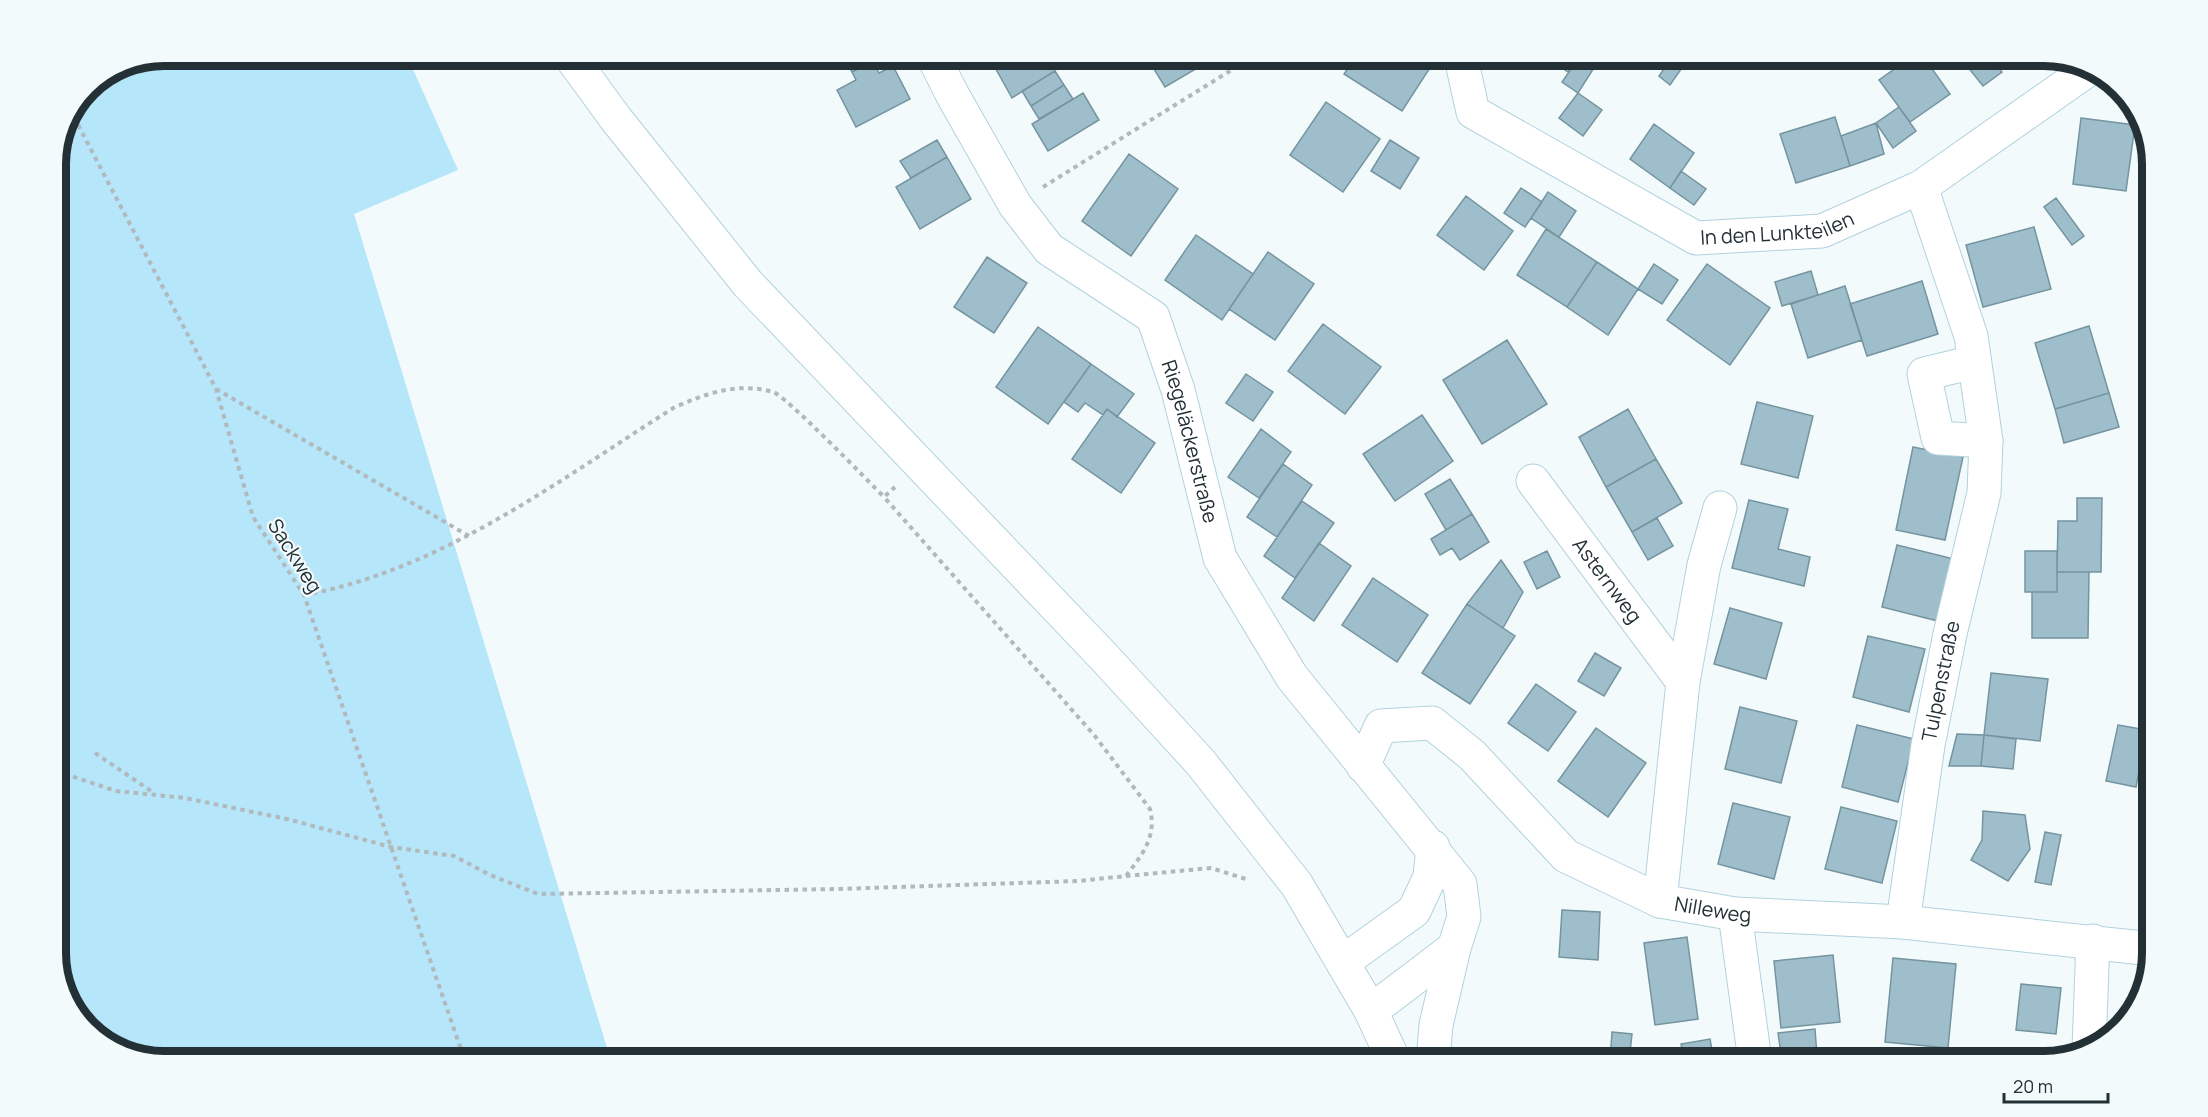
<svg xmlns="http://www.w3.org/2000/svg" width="2208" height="1117" font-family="Manrope,sans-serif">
<rect width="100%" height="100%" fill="#f3fafc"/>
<path fill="#b5e6f9" d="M165,56H407L458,170L354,214L611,1061H165L117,1050L74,1013L56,960V158L88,87L123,64Z"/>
<path fill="#9ebecb" stroke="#74949f" stroke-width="1.5" d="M843,56H884L852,72Z
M1002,56H1056L1055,71L1012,98L992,62Z
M1146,56H1192L1199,67L1165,87Z
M1356,56H1434L1437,57L1402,111L1344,74Z
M1544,56H1580L1568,72Z
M1580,56H1585L1597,63L1578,93L1562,82Z
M1913,56H1923L1950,94L1910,122L1879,80Z
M1959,56H1990L2002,72L1983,86Z
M1672,57L1684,65L1670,85L1659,76Z
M873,61L879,73L893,66L910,99L856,127L837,90L856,80L852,72Z
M1055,71L1064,85L1031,106L1022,91Z
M1064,85L1073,99L1039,119L1031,106Z
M1083,93L1099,120L1048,151L1032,124Z
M1578,93L1602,110L1583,136L1559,118Z
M1326,102L1380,139L1343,192L1290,155Z
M1899,107L1916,131L1893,148L1876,123Z
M1835,117L1850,166L1796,183L1780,134Z
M2081,118L2135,125L2126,191L2073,184Z
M1876,123L1884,154L1850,166L1841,136Z
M1654,124L1694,153L1670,188L1630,159Z
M937,140L947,157L911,178L900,161Z
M1390,140L1419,158L1400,189L1371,171Z
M1129,154L1178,189L1131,256L1082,221Z
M947,157L971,199L920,229L896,187Z
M1681,171L1706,189L1694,205L1670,188Z
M2151,187H2152V242L2139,239Z
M1521,188L1542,202L1525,227L1504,213Z
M1548,192L1576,211L1559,237L1531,218Z
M1466,196L1513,231L1484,270L1437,235Z
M2056,198L2084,236L2072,245L2044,207Z
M2034,227L2051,289L1983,307L1966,245Z
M1546,229L1597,262L1567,307L1517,275Z
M1196,235L1253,274L1222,320L1165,280Z
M1268,252L1314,284L1275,340L1229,309Z
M987,257L1027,283L994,333L954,307Z
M1597,262L1638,289L1608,335L1567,307Z
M1654,264L1678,280L1662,304L1638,289Z
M1707,264L1770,308L1730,365L1667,320Z
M1811,271L1818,295L1782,306L1775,282Z
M1922,281L1938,334L1867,356L1850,304Z
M1845,286L1862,340L1808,358L1791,304Z
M1323,324L1381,367L1345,414L1288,371Z
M2089,326L2109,393L2055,409L2035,343Z
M1038,327L1091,364L1048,424L996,387Z
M1507,340L1547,404L1482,444L1443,380Z
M1091,364L1134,394L1117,417L1107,409L1103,415L1085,403L1078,412L1064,402Z
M1246,374L1273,392L1253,421L1226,403Z
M2109,393L2119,427L2064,443L2055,409Z
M1757,402L1813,416L1798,478L1741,464Z
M1107,409L1155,443L1121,493L1072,459Z
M1628,409L1656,459L1606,487L1579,437Z
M1422,415L1453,461L1395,501L1363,454Z
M1261,429L1291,452L1259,498L1228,477Z
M1913,447L1963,457L1945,540L1896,530Z
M1656,459L1682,503L1632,532L1606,487Z
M1283,464L1312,485L1277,537L1247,517Z
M1450,479L1472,514L1446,530L1425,494Z
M2077,498H2102L2101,572H2057L2058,521H2077Z
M1749,500L1788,509L1778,549L1810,557L1804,586L1732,568Z
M1302,501L1334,523L1295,578L1264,556Z
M1472,514L1489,542L1460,560L1452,548L1440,555L1431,539Z
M1657,518L1673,546L1648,560L1632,532Z
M1319,543L1351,566L1314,621L1282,598Z
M1897,545L1954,559L1938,621L1882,607Z
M1547,551L1560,577L1537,589L1524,562Z
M2025,551H2057V592H2025Z
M1501,560L1523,592L1503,628L1467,604Z
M2057,572H2089L2088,638H2032V592H2057Z
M1373,578L1428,615L1397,662L1342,625Z
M1467,604L1515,636L1470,704L1422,673Z
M1730,608L1782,623L1766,679L1714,664Z
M1868,636L1925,649L1909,712L1853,697Z
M1595,653L1621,668L1604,696L1578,681Z
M1991,673L2048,679L2040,741L1984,735Z
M1536,684L1576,712L1548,751L1508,723Z
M1740,707L1797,721L1781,783L1725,769Z
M1857,725L1914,739L1898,802L1842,787Z
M2118,725L2147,730L2136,787L2106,781Z
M1596,728L1646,763L1608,817L1558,781Z
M1957,734L1984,735L1981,766H1949Z
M1984,735L2016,739L2013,769L1981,766Z
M1733,803L1790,817L1774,879L1718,864Z
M1841,807L1897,821L1882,883L1825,869Z
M1983,811L2025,815L2030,849L2008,881L1971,860L1982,840Z
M2045,832L2061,835L2051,885L2035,882Z
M1562,910L1600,912L1598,960L1559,957Z
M1687,937L1698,1019L1655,1025L1644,943Z
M1833,955L1840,1022L1781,1028L1774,961Z
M1893,958L1956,964L1948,1048L1885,1042Z
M2021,984L2061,988L2056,1034L2016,1030Z
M1815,1029L1817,1056L1781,1054L1778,1033Z
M1612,1032L1632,1034L1629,1061H1610Z
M1710,1039L1714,1061H1685L1681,1044Z
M1798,1055L1832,1058V1061H1797Z"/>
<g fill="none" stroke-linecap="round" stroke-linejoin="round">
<defs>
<g id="minor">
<path id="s1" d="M933,56L952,94L1015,205L1049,249L1153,317L1178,390L1220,558L1292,677L1460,884L1464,917L1454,948L1371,1011"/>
<path id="s2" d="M1457,56L1461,58L1473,112L1696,238L1822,231L1921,187L2092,67"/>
<path d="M1974,362L1924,374L1938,438L1986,441"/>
<path id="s3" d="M1533,481L1683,682L1660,901"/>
<path d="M1683,682L1704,565L1720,508"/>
<path id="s4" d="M1363,766L1381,726L1432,723L1472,755L1566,856L1660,901L1735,914L1903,922L2152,949"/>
<path d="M1735,914L1755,1061"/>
<path id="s5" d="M1903,922L1928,745L1950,634L1984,493L1986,441L1971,336L1921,187"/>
<path d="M1343,962L1414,911L1430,877L1433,847"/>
<path d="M2089,1048L2093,941"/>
<path d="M1433,1061L1436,1025L1454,948"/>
</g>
<path id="major" d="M570,56L616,119L748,284L1104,657L1201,763L1297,885L1371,1011L1394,1061"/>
</defs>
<use href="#minor" stroke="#b1d2de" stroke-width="35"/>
<use href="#major" stroke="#b1d2de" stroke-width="35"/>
<path stroke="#b1b9bc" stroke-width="4" stroke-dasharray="4.5 4.5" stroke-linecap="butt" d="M74,117L216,389L253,517L304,595L465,1061
M1043,187L1254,56
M216,389L469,536
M304,595C442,570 559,480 675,407C708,393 737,382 773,392C785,395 869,482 884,497
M95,753L154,793
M56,771L116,791L185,798L287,819L391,847L454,856L490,875L538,894L838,889L1078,881L1126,876C1142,855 1157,837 1150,809L1095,736L884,497L895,487
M1126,876L1211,868L1249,880"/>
<use href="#minor" stroke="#fff" stroke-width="33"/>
<use href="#major" stroke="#fff" stroke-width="33"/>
</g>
<g text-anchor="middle" stroke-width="4.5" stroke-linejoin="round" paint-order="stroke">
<g font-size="20" fill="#233035" stroke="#f3fafc">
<text dy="7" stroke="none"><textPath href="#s2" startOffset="398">In den Lunkteilen</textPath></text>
<text dy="7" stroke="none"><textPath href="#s1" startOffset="480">Riegeläckerstraße</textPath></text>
<text transform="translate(295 556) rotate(58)" y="7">Sackweg</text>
<text dy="7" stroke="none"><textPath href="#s3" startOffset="124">Asternweg</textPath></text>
<text dy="7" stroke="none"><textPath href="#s5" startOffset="244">Tulpenstraße</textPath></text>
<text dy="7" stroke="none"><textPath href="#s4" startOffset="442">Nilleweg</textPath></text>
</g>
</g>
<path d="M0 0H2208V1117H0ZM164 66H2044A98 98 0 0 1 2142 164V953A98 98 0 0 1 2044 1051H164A98 98 0 0 1 66 953V164A98 98 0 0 1 164 66Z" fill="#f3fafc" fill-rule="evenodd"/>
<path fill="none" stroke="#233035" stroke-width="8" d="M164 66H2044A98 98 0 0 1 2142 164V953A98 98 0 0 1 2044 1051H164A98 98 0 0 1 66 953V164A98 98 0 0 1 164 66Z"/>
<path d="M2004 1093v9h104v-9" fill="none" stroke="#233035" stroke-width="3"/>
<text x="2013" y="1093" font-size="18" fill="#233035" stroke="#f3fafc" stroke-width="4.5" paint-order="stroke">20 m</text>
</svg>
